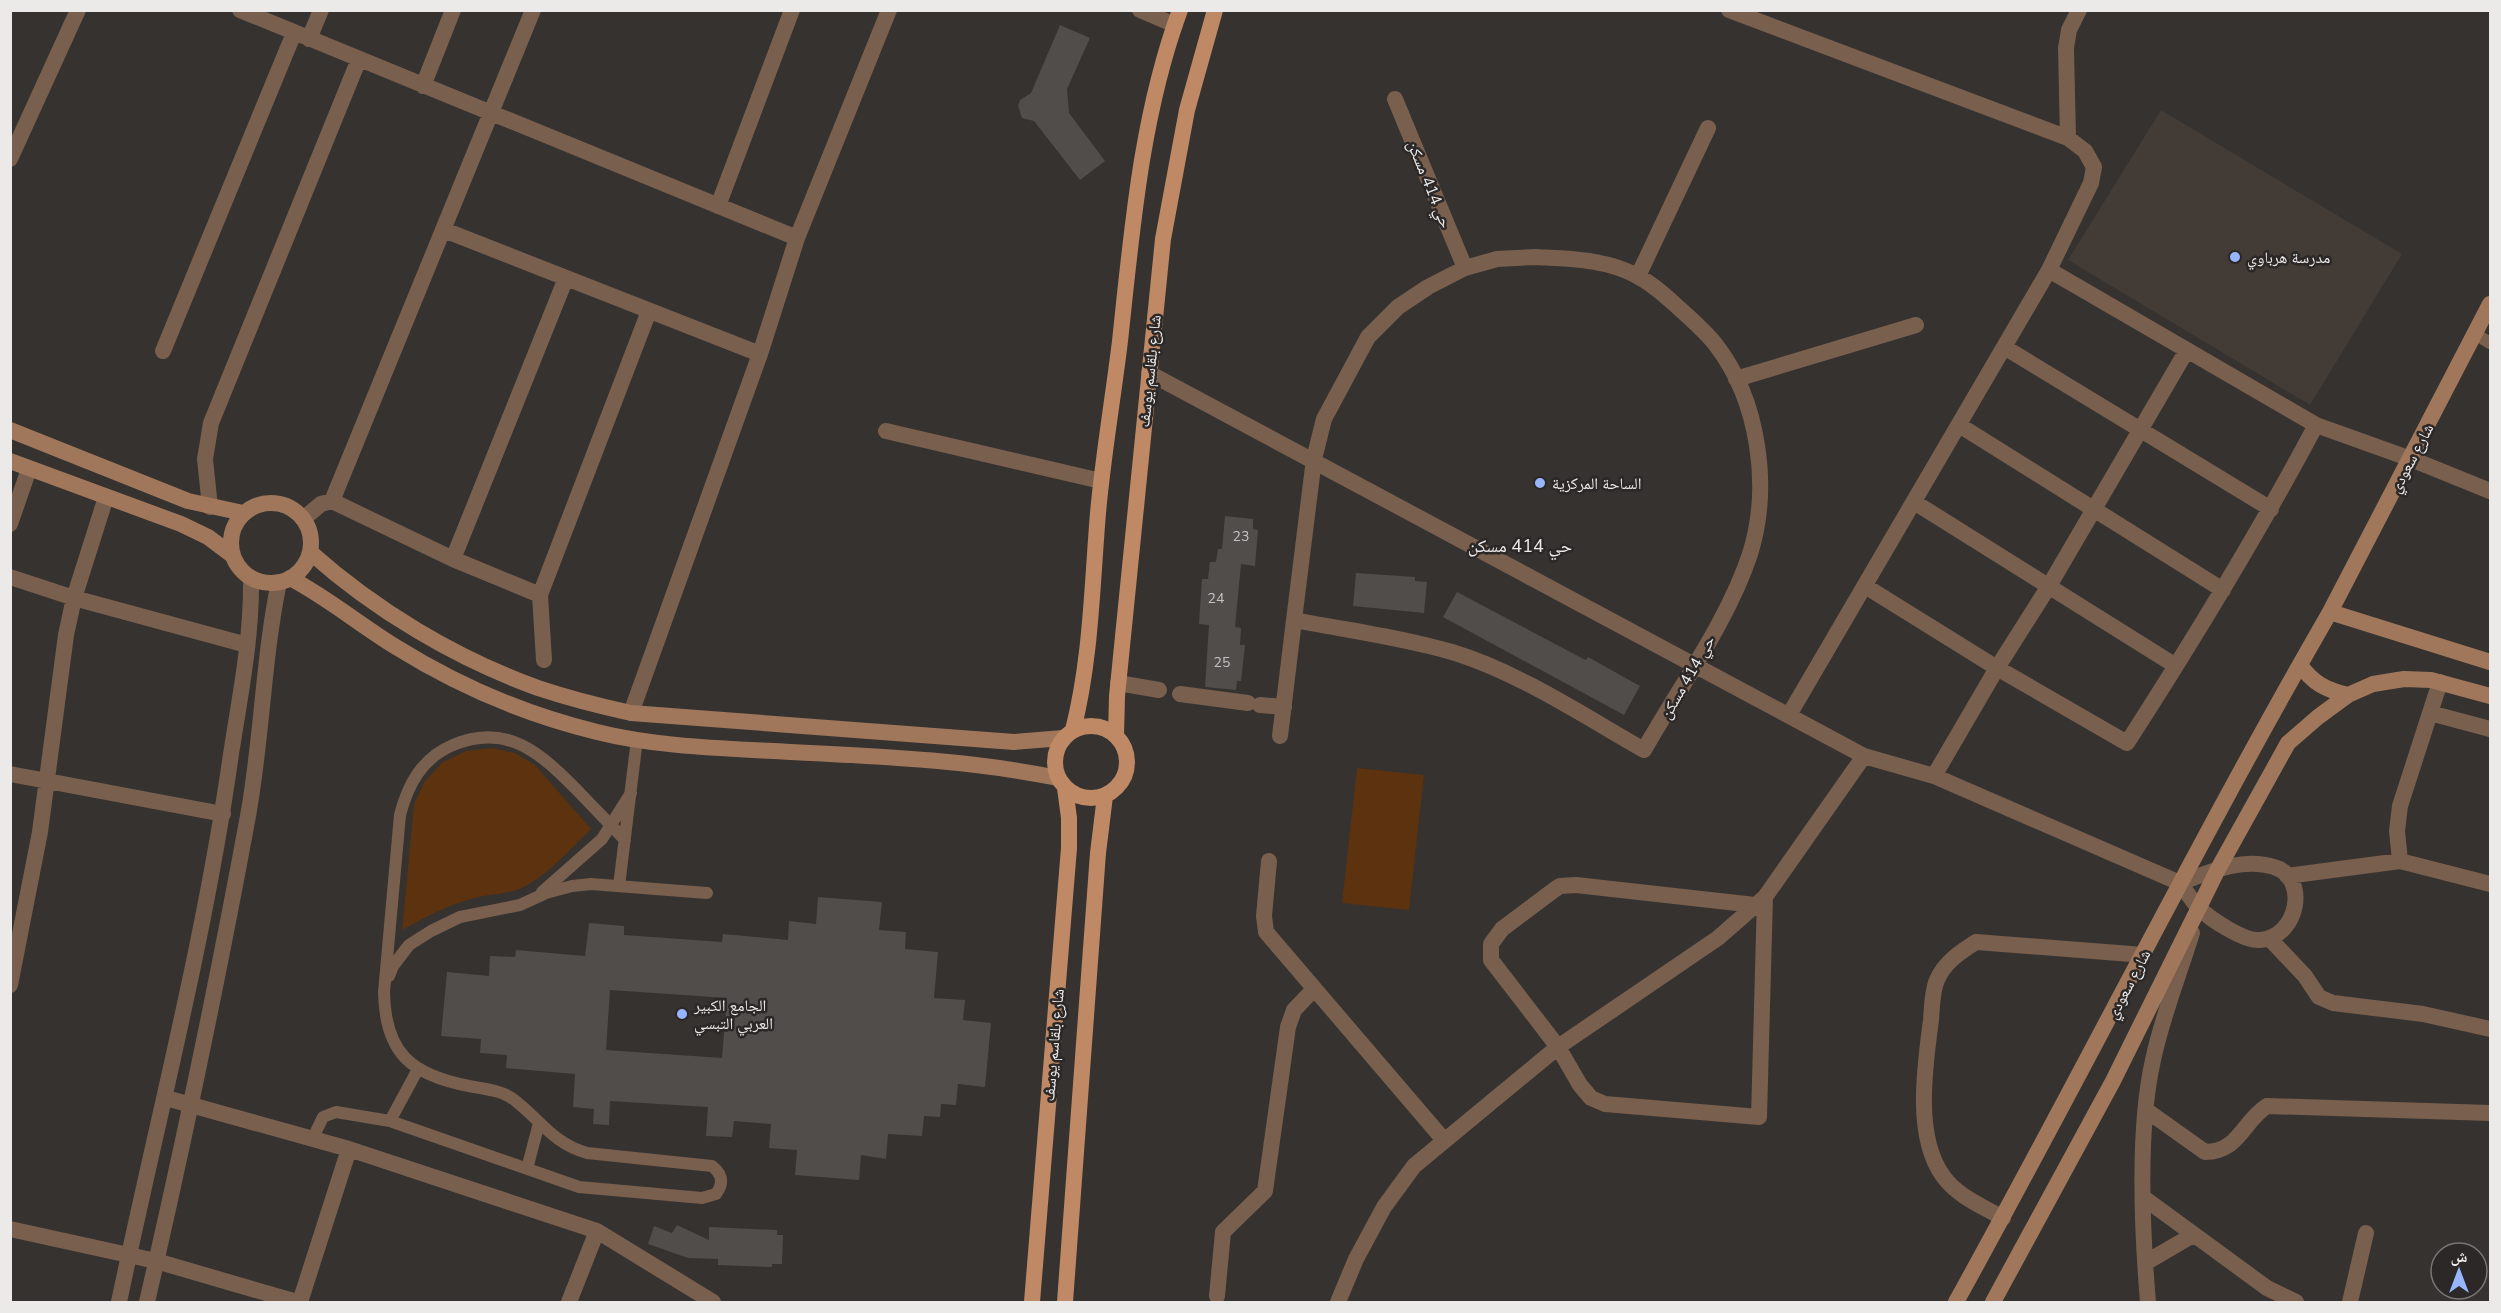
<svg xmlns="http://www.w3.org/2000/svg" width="2501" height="1313" font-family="'Nunito Sans','Noto Naskh Arabic',sans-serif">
<rect width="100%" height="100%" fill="#353230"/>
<path fill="#433b35" d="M2161,110L2402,254L2310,405L2068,260Z"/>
<path fill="#5c320f" d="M492,748L515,753L535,765L591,829C572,847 548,875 524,887C509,894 495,894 479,897C451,903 428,916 402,930L414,804L425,781L443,762L466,751Z
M1357,768L1424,775L1409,910L1342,903Z"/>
<path fill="#504d4b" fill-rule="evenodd" d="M1060,25L1090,38L1067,89L1069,113L1105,161L1080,180L1034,121L1022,118L1018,106L1020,100L1031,93Z
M1225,516L1253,519V529L1258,530L1255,566L1241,564L1235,627L1241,628L1240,645H1245L1241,681H1237L1236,690L1205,687L1209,625L1199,624L1202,579H1208L1210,562H1216L1218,549H1222Z
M1356,573L1415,577V581L1427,582L1424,613L1353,606Z
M1457,592L1576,655L1586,660L1588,657L1640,686L1624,715L1443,617Z
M818,897L882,902L879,930L906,932L905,949L938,952L934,998L965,1000L963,1020L991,1023L985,1087L958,1084L956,1105L941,1104L940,1117L924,1116L922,1136L888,1134L886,1159L861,1155L859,1180L795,1175L797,1150L769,1148L771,1124L734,1121L732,1137L706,1136L708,1107L610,1101L609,1125L593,1124L594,1109L573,1107L575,1074L506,1068L507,1055L480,1053L481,1039L441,1036L447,972L489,976L490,956L515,957L516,950L585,956L589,923L624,926V935L722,942L723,934L788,940L789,921L816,924ZM610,990L727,998L722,1058L606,1050Z
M677,1225L709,1240V1227L777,1230V1235H783L782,1264H772V1267L718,1265V1259L688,1258L648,1244L654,1226L672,1233Z"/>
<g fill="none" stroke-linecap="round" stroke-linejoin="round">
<path stroke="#795f4d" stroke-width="12" d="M2475,334L2490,343
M619,886L637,739
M542,892L602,839L631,793
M389,976L393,966L409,945L431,931L460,917L520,905L546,893L572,886L591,884L707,893
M390,1121L418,1069
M312,1140L323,1117L336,1112L390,1121L579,1187L702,1198L716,1194C724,1183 722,1174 712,1166L587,1153C552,1143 540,1119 513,1099C501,1090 484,1089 469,1086C411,1075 385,1053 384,992L400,815C408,784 422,758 453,745C508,722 541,754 577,790C593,807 609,823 625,840
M527,1169L539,1123"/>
<path stroke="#795f4d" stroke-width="16" d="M1118,683L1159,690
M1180,694L1248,703
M1260,705L1284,707"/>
<path stroke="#795f4d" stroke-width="16" d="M240,10L797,238
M1140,10L1175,25
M1729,10L2068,138L2085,151L2094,167L2091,183L2049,270L1789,715
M309,39L321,10
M423,86L453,10
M1395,99L1465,268
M2068,138L2066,48L2069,30L2079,10
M10,159L78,10
M718,206L792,10
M444,230L760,354
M1535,257C1570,259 1606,259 1637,276C1653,284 1668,298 1680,309C1692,320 1706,332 1716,345C1759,401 1771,487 1750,554C1728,621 1679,688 1644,750C1584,716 1518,672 1452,652C1400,637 1346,630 1294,620L1314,459L1324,419L1368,337L1398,307L1428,287L1465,268L1497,259Z
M2049,270L2316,425L2411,459L2490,491
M1638,276L1708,128
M2004,347L2271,509
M163,351L294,33
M1149,373L1864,756L1934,776L2180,883C2186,891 2192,901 2199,908C2210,919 2245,942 2260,940C2299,937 2309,877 2274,867C2243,857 2209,872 2180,883
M1736,379L1916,325
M1959,425L2223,590
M886,431L1101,481
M332,501L533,10
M1914,502L2176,666
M210,507L205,459L211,423L359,59
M303,519L321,504L332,501L453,559L540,595
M10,524L29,469
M453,559L566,278
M10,577L74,598L247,645
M1865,586L1997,668L2049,586L2187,350
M544,660L540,595L649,311
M631,713L760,354L797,238L889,10
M2430,713L2490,729
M1280,736L1294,620
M10,774L223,814
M1934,776L1997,668L2127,743C2194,639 2258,534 2316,425
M1269,861L1264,916L1266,932L1443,1139
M2400,861L2397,831L2400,806L2440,682
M2287,876L2400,861L2490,884
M1755,905L1576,885L1560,886L1554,890L1502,929L1491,944V960L1558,1047L1580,1085L1591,1098L1605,1104L1759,1117L1765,897
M2270,939L2305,976L2319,997L2333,1003L2423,1014L2490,1029
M10,985L40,832L66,635L74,598L106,497
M166,1098L349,1149L597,1231L713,1302
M2146,1110L2205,1152C2239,1152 2242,1122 2267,1106L2490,1113
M2144,1198L2267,1288L2296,1302
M2003,1218C1982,1206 1957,1196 1943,1176C1914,1136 1925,1066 1931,1020C1932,1008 1932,991 1937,980C1944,963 1960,952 1976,942L2144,955
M10,1229L156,1261L297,1302
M2145,1263L2193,1235
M1217,1296L1223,1232L1265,1191L1288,1027L1294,1010L1314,989
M300,1302L349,1149
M569,1302L597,1231
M1338,1302L1356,1259L1384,1207L1414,1166L1558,1047L1718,938L1765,897L1864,756
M2148,1302C2142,1230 2137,1131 2153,1060C2162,1017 2179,975 2192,933
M2350,1302L2366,1233"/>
<path stroke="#795f4d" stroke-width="16" d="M119,1302C157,1120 205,939 231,754C240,696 252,637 251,578
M147,1302C184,1141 218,979 248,816C262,739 263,659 279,582"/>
<path stroke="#a0775a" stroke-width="16" d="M10,430L188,501L243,513
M10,461L181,524L208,537L232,555
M231 543a40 40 0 1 1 80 0a40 40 0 1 1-80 0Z
M310,552C375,610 455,658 538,688C568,698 599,706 631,713L1014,742L1063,738
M290,578C328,598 360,625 396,647C457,685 527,715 597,732C653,746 715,748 773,751C868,756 964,759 1058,778
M2330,612L2490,304
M2300,665C2313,683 2326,690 2348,695
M1956,1302C2083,1073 2199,839 2330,612L2490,662
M1993,1302L2113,1081L2218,869L2288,743L2318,717L2348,695L2373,684L2404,679L2431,680L2490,696"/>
<path stroke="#be8964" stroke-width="16" d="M1055 762a36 36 0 1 1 72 0a36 36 0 1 1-72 0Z
M1073,730C1091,660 1092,585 1098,513C1103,456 1113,399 1120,341C1132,230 1141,116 1180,10
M1116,736L1117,696L1163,239L1187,110L1215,10
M1032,1302L1069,848V818L1065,788
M1065,1302L1098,853L1105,796"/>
</g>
<g fill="#97b6fd" stroke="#2b2827" stroke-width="2">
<circle cx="2235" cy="257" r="6"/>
<circle cx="1540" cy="483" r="6"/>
<circle cx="682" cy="1014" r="6"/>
</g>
<g text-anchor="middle" stroke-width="5" stroke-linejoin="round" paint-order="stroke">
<g font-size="14" fill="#c5c3c2">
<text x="1241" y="541">23</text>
<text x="1216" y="603">24</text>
<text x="1222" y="667">25</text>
</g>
<g font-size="16" fill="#eceae9" stroke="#2b2827">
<text transform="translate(1430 184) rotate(68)" y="6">حي 414 مسكن</text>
<text transform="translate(1149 371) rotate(-84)" y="6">شارع بلقاسم يوسف</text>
<text transform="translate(2411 458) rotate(-62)" y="6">شارع سعودي</text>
<text transform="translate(1687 677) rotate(-60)" y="6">حي 414 مسكن</text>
<text transform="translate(2128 984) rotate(-62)" y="6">شارع سعودي</text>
<text transform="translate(1053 1045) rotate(-85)" y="6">شارع بلقاسم يوسف</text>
</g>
<g font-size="16" fill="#eceae9" stroke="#2b2827" text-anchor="start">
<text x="2247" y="263">مدرسة هرباوي</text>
<text x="1552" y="489">الساحة المركزية</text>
<text x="694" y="1011">الجامع الكبير<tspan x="694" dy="18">العربي التبسي</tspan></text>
</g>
<g font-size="18" fill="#eceae9" stroke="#2b2827">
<text x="1520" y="552">حي 414 مسكن</text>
</g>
</g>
<rect width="2501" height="1313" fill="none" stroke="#eceae9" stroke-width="24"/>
<g transform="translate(2459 1271)"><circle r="28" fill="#2b2827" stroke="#787675" stroke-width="1.5"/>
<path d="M0-4.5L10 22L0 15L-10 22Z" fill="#97b6fd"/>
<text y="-9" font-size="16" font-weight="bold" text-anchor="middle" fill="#eceae9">ش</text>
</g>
</svg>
